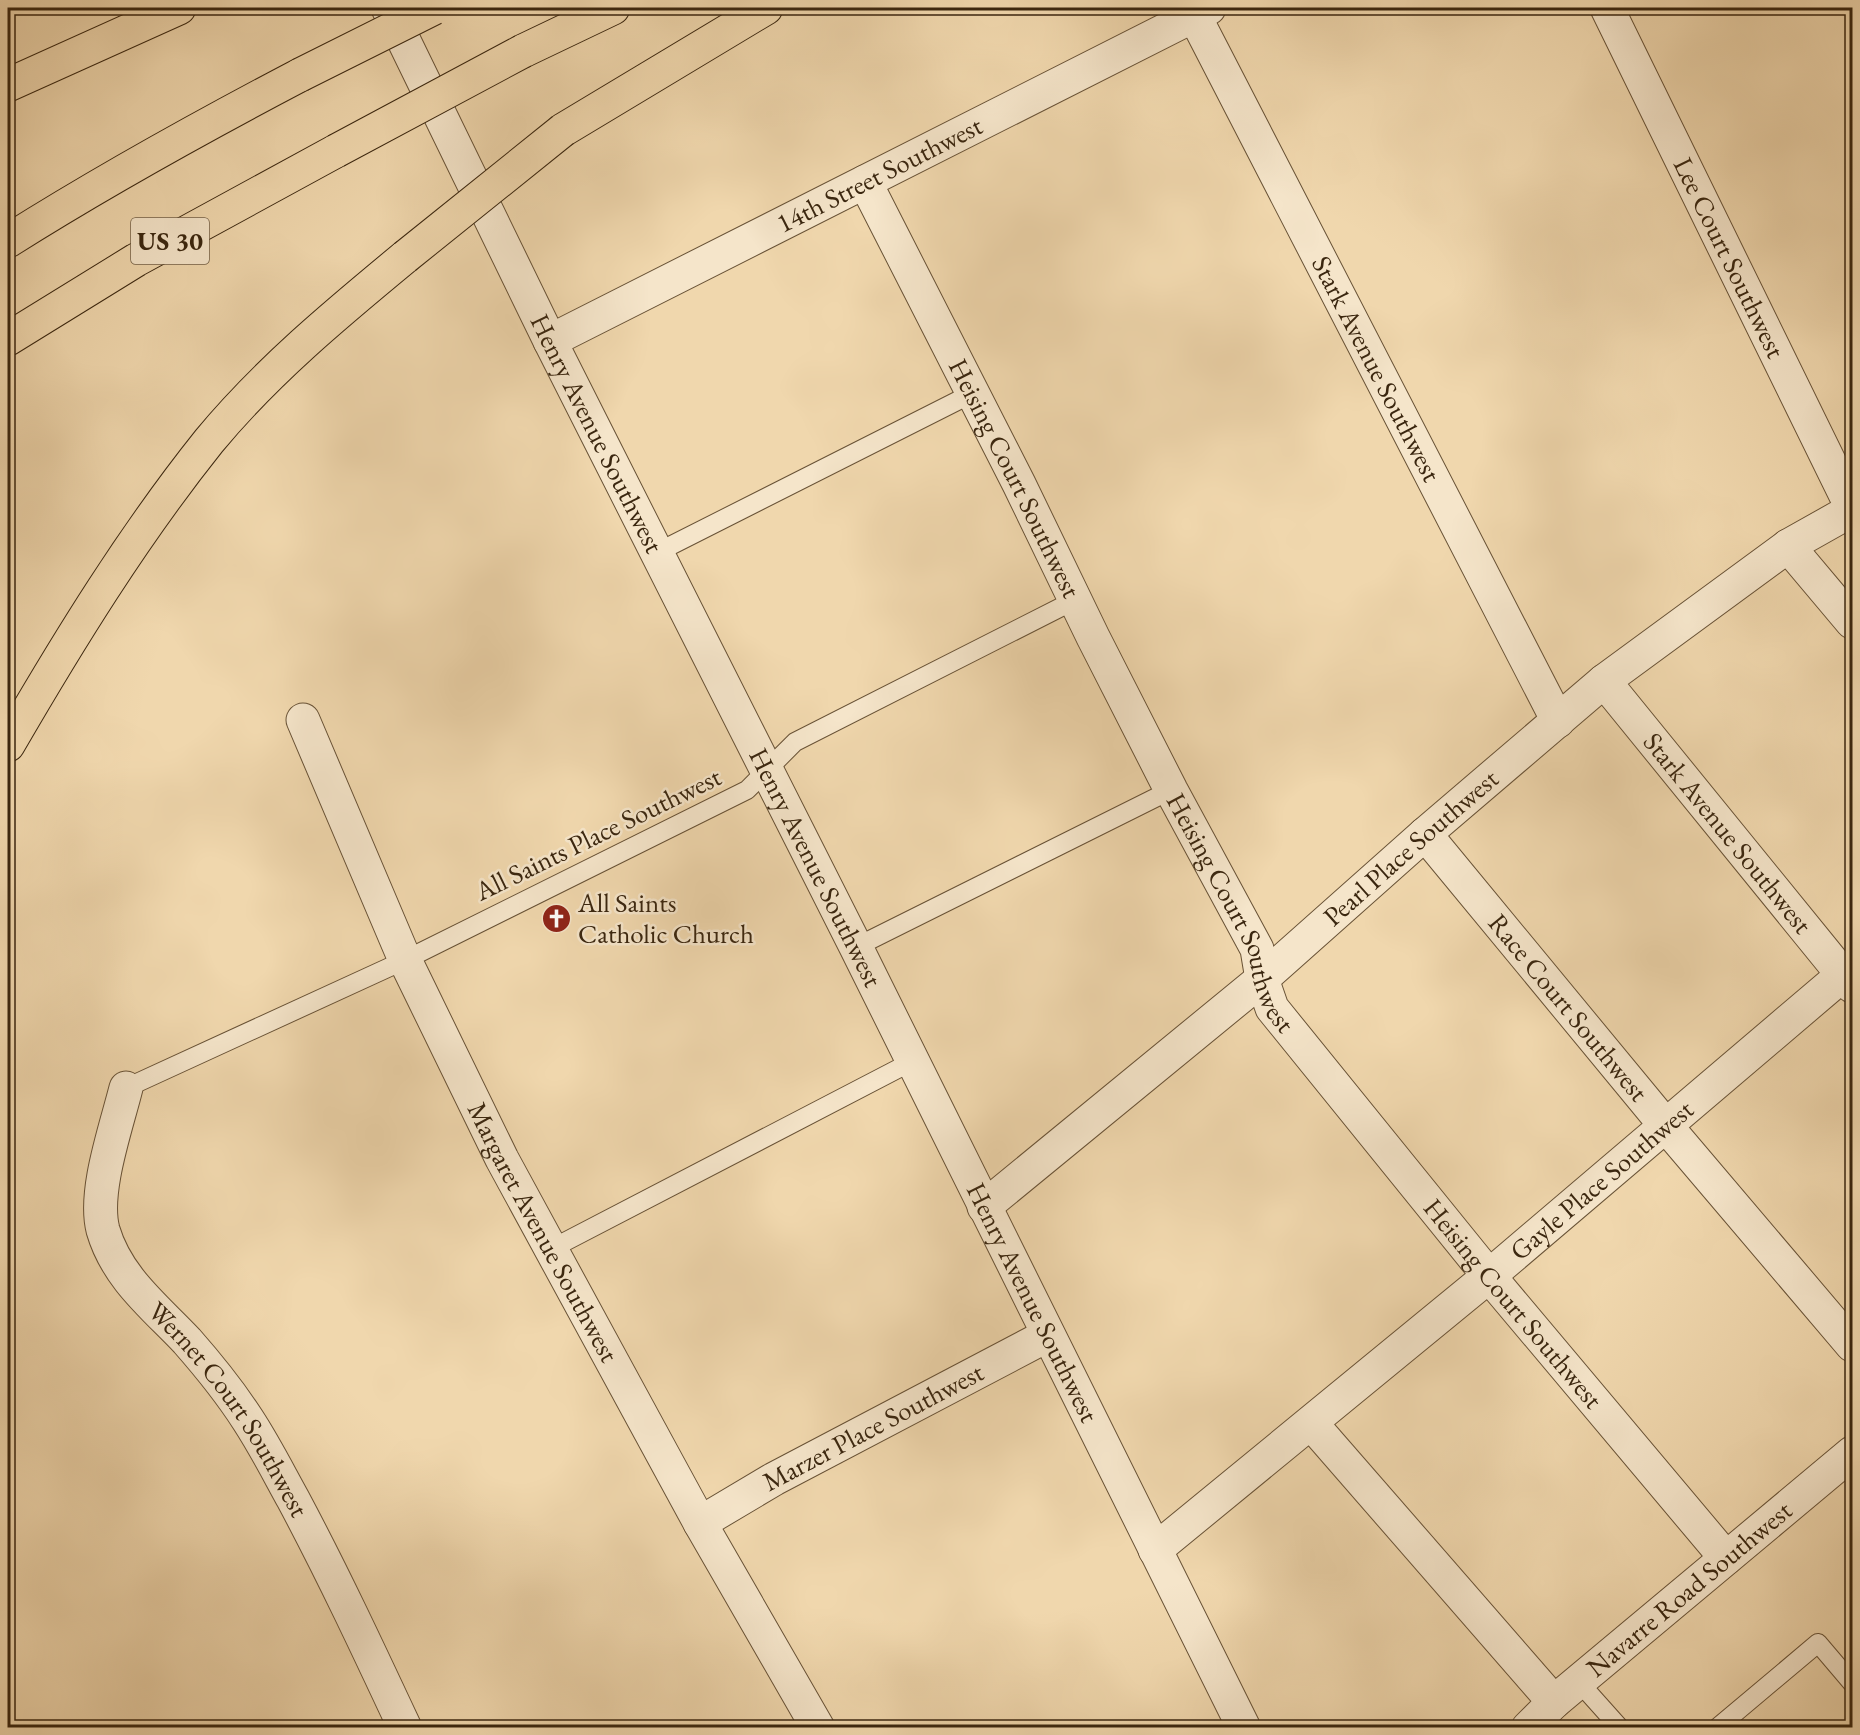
<svg xmlns="http://www.w3.org/2000/svg" width="1860" height="1735" font-family="'EB Garamond',serif">
<rect width="100%" height="100%" fill="#f0d7ad"/>
<filter id="stains"><feTurbulence type="fractalNoise" baseFrequency=".00333" numOctaves="4"/><feColorMatrix values="0 0 0 0 .2 0 0 0 0 .09 0 0 0 0 .02 0 0 0 .5 -.17"/></filter>
<radialGradient id="worn" r=".72"><stop offset=".6" stop-color="#630" stop-opacity="0"/><stop offset="1" stop-color="#630" stop-opacity=".3"/></radialGradient>
<g fill="none" stroke-linecap="round" stroke-linejoin="round">
<defs>
<path id="service" d="M658,552L973,393
M856,947L1171,790
M126,1088L405,960L747,790L795,742L1075,600
M551,1249L911,1062
M1578,1681L1620,1728
M1717,1728L1818,1643L1852,1683"/>
<g id="minor">
<path id="s1" d="M388,8L550,341L856,947L1244,1728"/>
<path id="s2" d="M1607,8L1852,508"/>
<path id="s3" d="M1194,15L1558,721"/>
<path id="s4" d="M865,182L1019,484L1093,637L1171,790L1257,949L1262,979L1272,1008L1489,1276L1726,1558"/>
<path id="s5" d="M550,341L1209,8"/>
<path d="M1788,546L1852,622"/>
<path id="s6" d="M1604,681L1852,986"/>
<path id="s7" d="M303,720L405,960L502,1159L700,1523L818,1728"/>
<path id="s8" d="M1425,834L1666,1126L1852,1345"/>
<path id="s9" d="M126,1088C116,1128 93,1192 103,1230C117,1278 155,1307 187,1341C209,1366 230,1392 248,1420C265,1446 278,1472 293,1499C333,1574 369,1651 405,1728"/>
<path id="s10" d="M984,1207L1262,979L1425,834L1604,681L1788,546L1852,510"/>
<path d="M1311,1423L1554,1702"/>
<path id="s11" d="M700,1523L774,1479L1048,1335"/>
<path id="s12" d="M1155,1550L1489,1276L1852,967"/>
</g>
<g id="tertiary">
<path id="s13" d="M1528,1728L1554,1702L1852,1453"/>
</g>
<path id="motorway" d="M523,51L613,8
M8,85L179,8
M563,130L766,8
M8,241C103,181 201,127 300,75
M8,339L136,260L336,151
M8,745C69,640 133,536 209,441C266,372 336,314 405,257"/>
</defs>
<use href="#service" stroke="#685236" stroke-width="20"/>
<use href="#minor" stroke="#685236" stroke-width="35"/>
<use href="#tertiary" stroke="#685236" stroke-width="35"/>
<use href="#motorway" stroke="#3a260f" stroke-width="35"/>
<use href="#service" stroke="#f5e5ca" stroke-width="18"/>
<use href="#minor" stroke="#f5e5ca" stroke-width="33"/>
<use href="#tertiary" stroke="#f5e5ca" stroke-width="33"/>
<use href="#motorway" stroke="#f0d7ad" stroke-width="33"/>
<defs>
<path id="motorway-bridge" d="M300,75L434,8
M336,151L523,51
M405,257L563,130"/>
</defs>
<use href="#motorway-bridge" stroke="#3a260f" stroke-width="35" stroke-linecap="butt"/>
<use href="#motorway-bridge" stroke="#f0d7ad" stroke-width="33"/>
</g>
<defs>
<symbol id="church-disc" viewBox="-11 -11 22 22"><circle r="9.5" fill="#8f2418" stroke="#f5e5ca"/><path d="M-1.2-6h2.4v3.5h3.3v2.4h-3.3V6h-2.4V-.1h-3.3v-2.4h3.3Z" fill="#fff"/></symbol>
</defs>
<g fill-rule="evenodd">
<use href="#church-disc" x="540" y="902" width="33" height="33"/>
</g>
<g text-anchor="middle" stroke-width="5" stroke-linejoin="round" paint-order="stroke">
<rect fill="#f5e5ca" stroke="#725f47" stroke-width="1.5" x="131" y="218" width="78" height="46" rx="4.5"/>
<g font-size="26" font-weight="bold" fill="#3a260f">
<text x="170" y="250">US 30</text>
</g>
<g font-size="27" fill="#3a260f" stroke="#f5e5ca">
<text dy="9" stroke="none"><textPath href="#s5" startOffset="369">14th Street Southwest</textPath></text>
<text dy="9" stroke="none"><textPath href="#s2" startOffset="278">Lee Court Southwest</textPath></text>
<text dy="9" stroke="none"><textPath href="#s3" startOffset="398">Stark Avenue Southwest</textPath></text>
<text dy="9" stroke="none"><textPath href="#s1" startOffset="474">Henry Avenue Southwest</textPath></text>
<text dy="9" stroke="none"><textPath href="#s4" startOffset="332">Heising Court Southwest</textPath></text>
<text transform="translate(598 834) rotate(-26)" y="9">All Saints Place Southwest</text>
<text dy="9" stroke="none"><textPath href="#s6" startOffset="196">Stark Avenue Southwest</textPath></text>
<text dy="9" stroke="none"><textPath href="#s10" startOffset="558">Pearl Place Southwest</textPath></text>
<text dy="9" stroke="none"><textPath href="#s1" startOffset="960">Henry Avenue Southwest</textPath></text>
<text dy="9" stroke="none"><textPath href="#s4" startOffset="818">Heising Court Southwest</textPath></text>
<text dy="9" stroke="none"><textPath href="#s8" startOffset="225">Race Court Southwest</textPath></text>
<text dy="9" stroke="none"><textPath href="#s12" startOffset="580">Gayle Place Southwest</textPath></text>
<text dy="9" stroke="none"><textPath href="#s7" startOffset="566">Margaret Avenue Southwest</textPath></text>
<text dy="9" stroke="none"><textPath href="#s1" startOffset="1446">Henry Avenue Southwest</textPath></text>
<text dy="9" stroke="none"><textPath href="#s4" startOffset="1304">Heising Court Southwest</textPath></text>
<text dy="9" stroke="none"><textPath href="#s9" startOffset="366">Wernet Court Southwest</textPath></text>
<text dy="9" stroke="none"><textPath href="#s11" startOffset="198">Marzer Place Southwest</textPath></text>
<text dy="9" stroke="none"><textPath href="#s13" startOffset="213">Navarre Road Southwest</textPath></text>
</g>
<g font-size="27" fill="#3a260f" stroke="#f5e5ca" text-anchor="start">
<text x="578" y="912">All Saints<tspan x="578" dy="31">Catholic Church</tspan></text>
</g>
</g>
<rect width="1860" height="1735" fill="none" stroke="#f0d7ad" stroke-width="30"/>
<rect x="9" y="9" width="1842" height="1717" fill="none" stroke="#3a260f" stroke-width="3"/>
<rect x="15" y="15" width="1830" height="1705" fill="none" stroke="#3a260f" stroke-width="1.5"/>
<rect width="100%" height="100%" filter="url(#stains)"/>
<rect width="100%" height="100%" fill="url(#worn)"/>
</svg>
